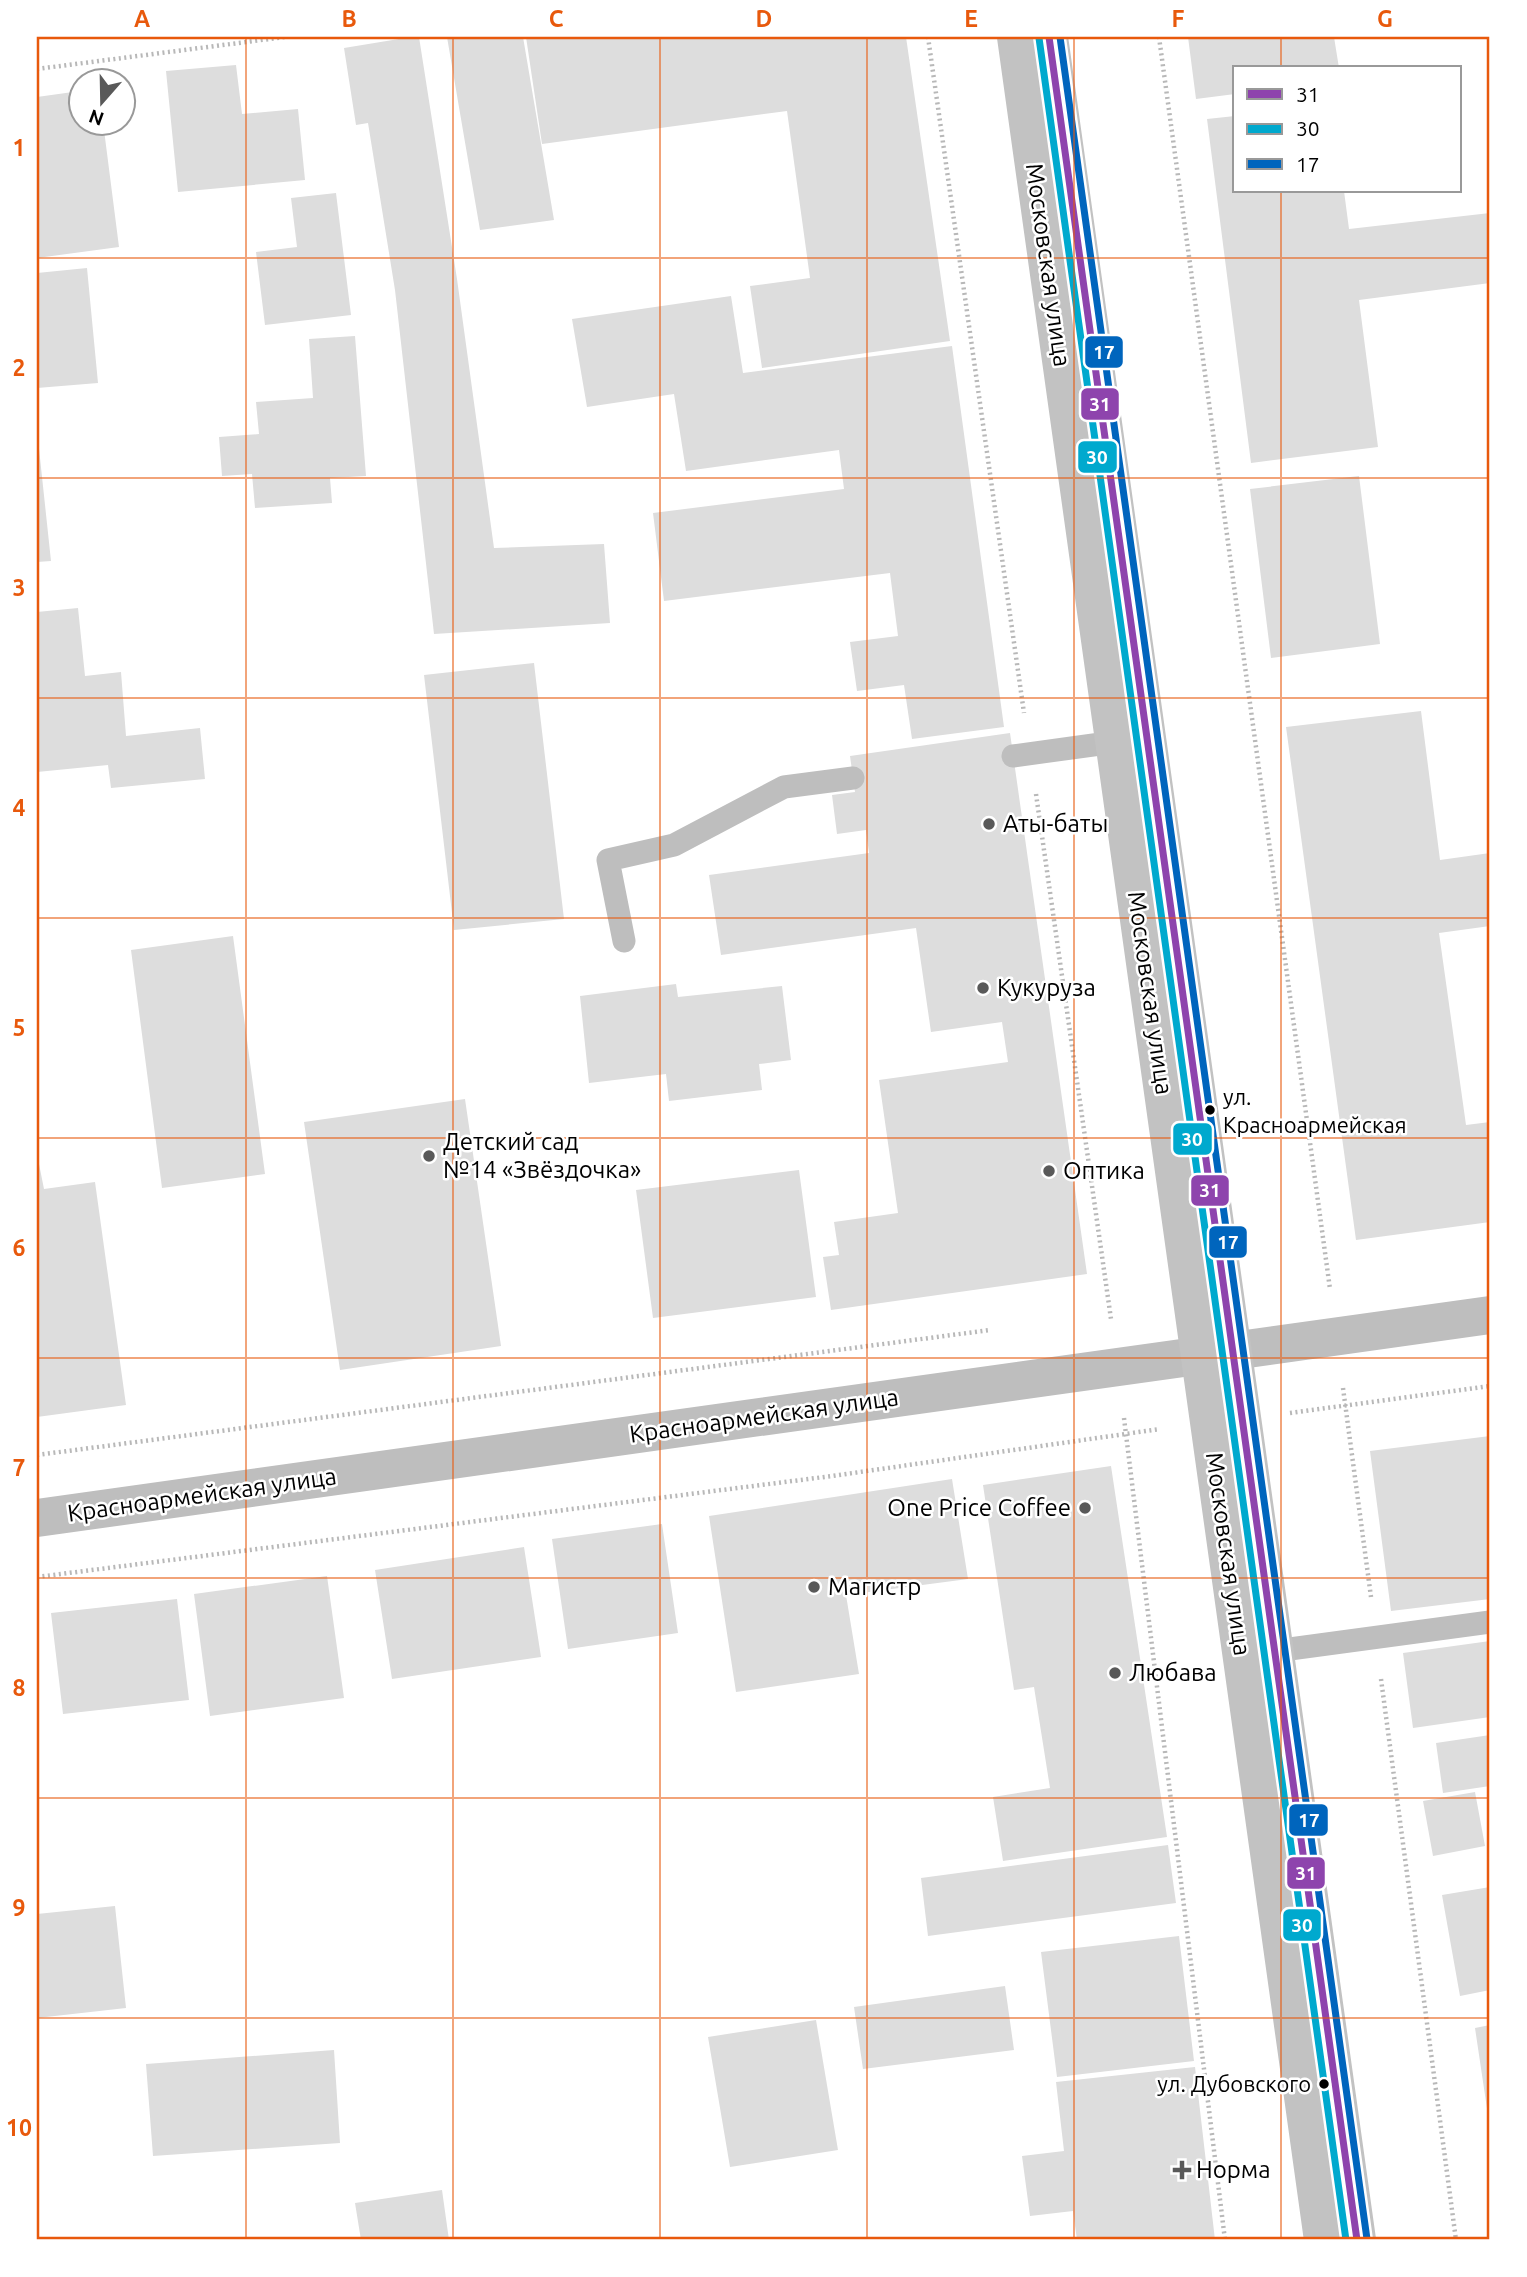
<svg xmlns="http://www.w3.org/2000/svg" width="1527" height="2277" font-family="Ubuntu,sans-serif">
<rect width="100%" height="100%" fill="#fff"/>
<path fill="#ddd" d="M411,37H419L457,279L494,548L604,544L610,623L434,634L395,290L368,123L356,125L344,48Z
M447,37H523L554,220L480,230Z
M526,37H906L950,341L762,368L750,286L810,278L787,111L542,144Z
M1188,37H1334L1339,68H1235V94L1196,99Z
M236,65L242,114L298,109L305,180L178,192L166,71Z
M80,91V122H103L119,247L37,258V97Z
M1235,116V191H1344L1349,229L1490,213V283L1359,300L1378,447L1251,463L1207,119Z
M336,193L351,315L265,325L256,252L297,247L291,198Z
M87,268L98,383L37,388V273Z
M731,296L743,373L952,346L1004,727L912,739L904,685L857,691L850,642L898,636L890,573L664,601L653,513L844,489L839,450L686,471L674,394L587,407L572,319Z
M355,336L366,476L330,478L332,503L255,508L252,474L222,476L219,437L259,434L256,402L313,398L309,339Z
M37,430L51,561L37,562Z
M1359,476L1380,644L1271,658L1250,489Z
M78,608L85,676L121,672L126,736L200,728L205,779L111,788L108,765L37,772V612Z
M534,663L564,919L454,930L424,675Z
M1421,711L1440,860L1490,853V926L1439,933L1466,1125L1490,1122V1222L1356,1240L1286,727Z
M1010,733L1087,1274L831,1310L823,1257L839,1255L834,1222L898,1213L879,1080L1008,1062L1002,1022L931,1032L916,928L721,955L709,875L869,853L866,830L837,834L832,795L855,792L850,756Z
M233,936L265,1174L162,1188L131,950Z
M676,984L678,997L782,986L791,1060L759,1064L762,1090L669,1101L666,1074L589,1083L580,996Z
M465,1099L501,1346L340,1370L304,1122Z
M37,1154L44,1189L95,1182L126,1405L37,1417Z
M799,1170L816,1297L653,1318L636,1190Z
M1490,1436V1599L1391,1611L1370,1451Z
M1111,1466L1167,1837L1003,1861L993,1797L1050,1788L1034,1687L1014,1690L983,1485Z
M952,1479L968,1579L846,1595L859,1674L736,1692L709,1516Z
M662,1524L678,1633L568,1649L552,1539Z
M524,1547L541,1657L392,1679L375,1570Z
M327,1576L344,1698L210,1716L194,1594Z
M177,1599L189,1700L63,1714L51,1613Z
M1490,1641V1717L1413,1728L1403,1653Z
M1490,1735V1786L1443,1793L1436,1743Z
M1475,1792L1485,1846L1433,1856L1423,1801Z
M1168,1845L1176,1903L928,1936L921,1878Z
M1490,1887V1990L1460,1996L1442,1895Z
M115,1906L126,2008L37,2018V1914Z
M1179,1936L1194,2061L1057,2077L1041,1952Z
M1005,1986L1014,2050L863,2069L854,2007Z
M816,2020L838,2150L730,2167L708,2037Z
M1490,2025V2122H1489L1475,2028Z
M334,2050L340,2143L153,2156L146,2064Z
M1195,2067L1215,2240H1077L1073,2211L1030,2216L1022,2156L1064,2151L1056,2082Z
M442,2190L449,2240H361L355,2203Z"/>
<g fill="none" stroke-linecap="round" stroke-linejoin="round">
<path stroke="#b8b8b8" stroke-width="4.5" stroke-dasharray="2 3.5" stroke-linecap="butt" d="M928,37L1024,713
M1159,37L1330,1289
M37,69L285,37
M1036,794L1111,1319
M1343,1388L1371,1597
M1290,1413L1490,1386
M1124,1418L1225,2240
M37,1455L990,1330
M37,1577L832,1476L1160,1429
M1381,1679L1456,2240"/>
<path stroke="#bebebe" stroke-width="23" d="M1013,756L1115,742
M624,941L608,860L674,845L784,787L853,778
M1275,1651L1490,1622"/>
<path stroke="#bebebe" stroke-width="38" d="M37,1518L1490,1315"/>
<path stroke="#c2c2c2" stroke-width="38" d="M1016,37L1323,2240
M1049,37L1357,2240"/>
<defs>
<path id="bus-1" d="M1049,37L1357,2240"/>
<path id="bus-2" d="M1039,38L1346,2240"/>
<path id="bus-3" d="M1060,37L1367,2239"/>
</defs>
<use href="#bus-1" stroke="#fff" stroke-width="12"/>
<use href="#bus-2" stroke="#fff" stroke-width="12"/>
<use href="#bus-3" stroke="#fff" stroke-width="12"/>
<use href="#bus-1" stroke="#8e44ad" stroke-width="7"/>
<use href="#bus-2" stroke="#00a9ce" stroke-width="7"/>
<use href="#bus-3" stroke="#0065bd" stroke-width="7"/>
</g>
<path fill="none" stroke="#e8590c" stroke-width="2" stroke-opacity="0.55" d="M246,37V2240M453,37V2240M660,37V2240M867,37V2240M1074,37V2240M1281,37V68M1281,191V2240M37,258H1490M37,478H1490M37,698H1490M37,918H1490M37,1138H1490M37,1358H1490M37,1578H1490M37,1798H1490M37,2018H1490"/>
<g fill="#595959" stroke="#fff" stroke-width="2.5">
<circle cx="989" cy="824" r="7"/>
<circle cx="983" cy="988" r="7"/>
<circle cx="429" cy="1156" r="7"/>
<circle cx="1049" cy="1171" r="7"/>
<circle cx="1085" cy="1508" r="7"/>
<circle cx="814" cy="1587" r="7"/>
<circle cx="1115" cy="1673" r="7"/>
<path d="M1178.5 2159.5h7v7h7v7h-7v7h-7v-7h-7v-7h7z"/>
</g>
<g fill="#000" stroke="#fff" stroke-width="2.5">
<circle cx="1210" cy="1110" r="6"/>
<circle cx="1324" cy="2084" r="6"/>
</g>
<g text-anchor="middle" stroke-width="5" stroke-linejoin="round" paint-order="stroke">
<g font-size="22" fill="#000" stroke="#fff" text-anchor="start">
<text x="1223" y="1105">ул.<tspan x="1223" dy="28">Красноармейская</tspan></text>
<text x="1311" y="2092" text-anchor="end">ул. Дубовского</text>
</g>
<g font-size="24" fill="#000" stroke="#fff">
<text transform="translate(1048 265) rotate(82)" y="8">Московская улица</text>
<text transform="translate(1150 993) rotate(82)" y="8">Московская улица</text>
<text transform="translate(764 1416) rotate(-8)" y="8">Красноармейская улица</text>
<text transform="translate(202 1495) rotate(-8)" y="8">Красноармейская улица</text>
<text transform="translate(1228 1554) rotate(82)" y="8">Московская улица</text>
</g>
<g font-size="24" fill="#000" stroke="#fff" text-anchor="start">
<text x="1003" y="832">Аты-баты</text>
<text x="997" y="996">Кукуруза</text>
<text x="443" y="1150">Детский сад<tspan x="443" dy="28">№14 «Звёздочка»</tspan></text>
<text x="1063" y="1179">Оптика</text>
<text x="1071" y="1516" text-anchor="end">One Price Coffee</text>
<text x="828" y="1595">Магистр</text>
<text x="1129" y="1681">Любава</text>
<text x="1196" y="2178">Норма</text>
</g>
</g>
<g stroke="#fff" stroke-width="2.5">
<rect x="1084" y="335" width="40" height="34" rx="7" fill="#0065bd"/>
<rect x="1080" y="387" width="40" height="34" rx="7" fill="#8e44ad"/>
<rect x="1077" y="440" width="41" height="34" rx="7" fill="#00a9ce"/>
<rect x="1172" y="1122" width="41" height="34" rx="7" fill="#00a9ce"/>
<rect x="1190" y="1174" width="40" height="33" rx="7" fill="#8e44ad"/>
<rect x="1208" y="1225" width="40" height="34" rx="7" fill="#0065bd"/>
<rect x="1288" y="1803" width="41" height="34" rx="7" fill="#0065bd"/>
<rect x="1286" y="1856" width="40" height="34" rx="7" fill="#8e44ad"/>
<rect x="1282" y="1908" width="40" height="34" rx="7" fill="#00a9ce"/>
</g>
<g font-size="19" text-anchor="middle" font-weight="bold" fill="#fff">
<text x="1104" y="359">17</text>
<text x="1100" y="411">31</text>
<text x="1097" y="464">30</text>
<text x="1192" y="1146">30</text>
<text x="1210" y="1197">31</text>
<text x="1228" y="1249">17</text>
<text x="1309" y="1827">17</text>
<text x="1306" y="1880">31</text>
<text x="1302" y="1932">30</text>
</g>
<rect width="1527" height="2277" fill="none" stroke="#ffffff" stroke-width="77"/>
<rect x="1233" y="66" width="228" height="126" fill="#ffffff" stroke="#999999" stroke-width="2"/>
<rect x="1247" y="89" width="35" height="10" fill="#8e44ad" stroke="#999999" stroke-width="2"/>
<text x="1296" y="102" font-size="21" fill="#000000">31</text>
<rect x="1247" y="124" width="35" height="10" fill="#00a9ce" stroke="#999999" stroke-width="2"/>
<text x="1296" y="136" font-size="21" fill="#000000">30</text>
<rect x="1247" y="159" width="35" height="10" fill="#0065bd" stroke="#999999" stroke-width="2"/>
<text x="1296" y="172" font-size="21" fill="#000000">17</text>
<g transform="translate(102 102) rotate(200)"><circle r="33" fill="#ffffff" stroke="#999999" stroke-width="2"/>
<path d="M0-5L12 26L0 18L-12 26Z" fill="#595959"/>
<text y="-10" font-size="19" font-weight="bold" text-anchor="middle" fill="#000000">N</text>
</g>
<rect x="38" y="38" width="1450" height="2200" fill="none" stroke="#e8590c" stroke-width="2.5"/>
<g font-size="23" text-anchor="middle" font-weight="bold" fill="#e8590c">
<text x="142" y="27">A</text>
<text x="349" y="27">B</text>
<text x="556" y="27">C</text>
<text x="764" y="27">D</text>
<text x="971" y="27">E</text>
<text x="1178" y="27">F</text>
<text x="1385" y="27">G</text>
<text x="19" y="156">1</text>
<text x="19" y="376">2</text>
<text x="19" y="596">3</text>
<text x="19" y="816">4</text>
<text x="19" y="1036">5</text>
<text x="19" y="1256">6</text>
<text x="19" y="1476">7</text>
<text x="19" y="1696">8</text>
<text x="19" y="1916">9</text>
<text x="19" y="2136">10</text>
</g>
</svg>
